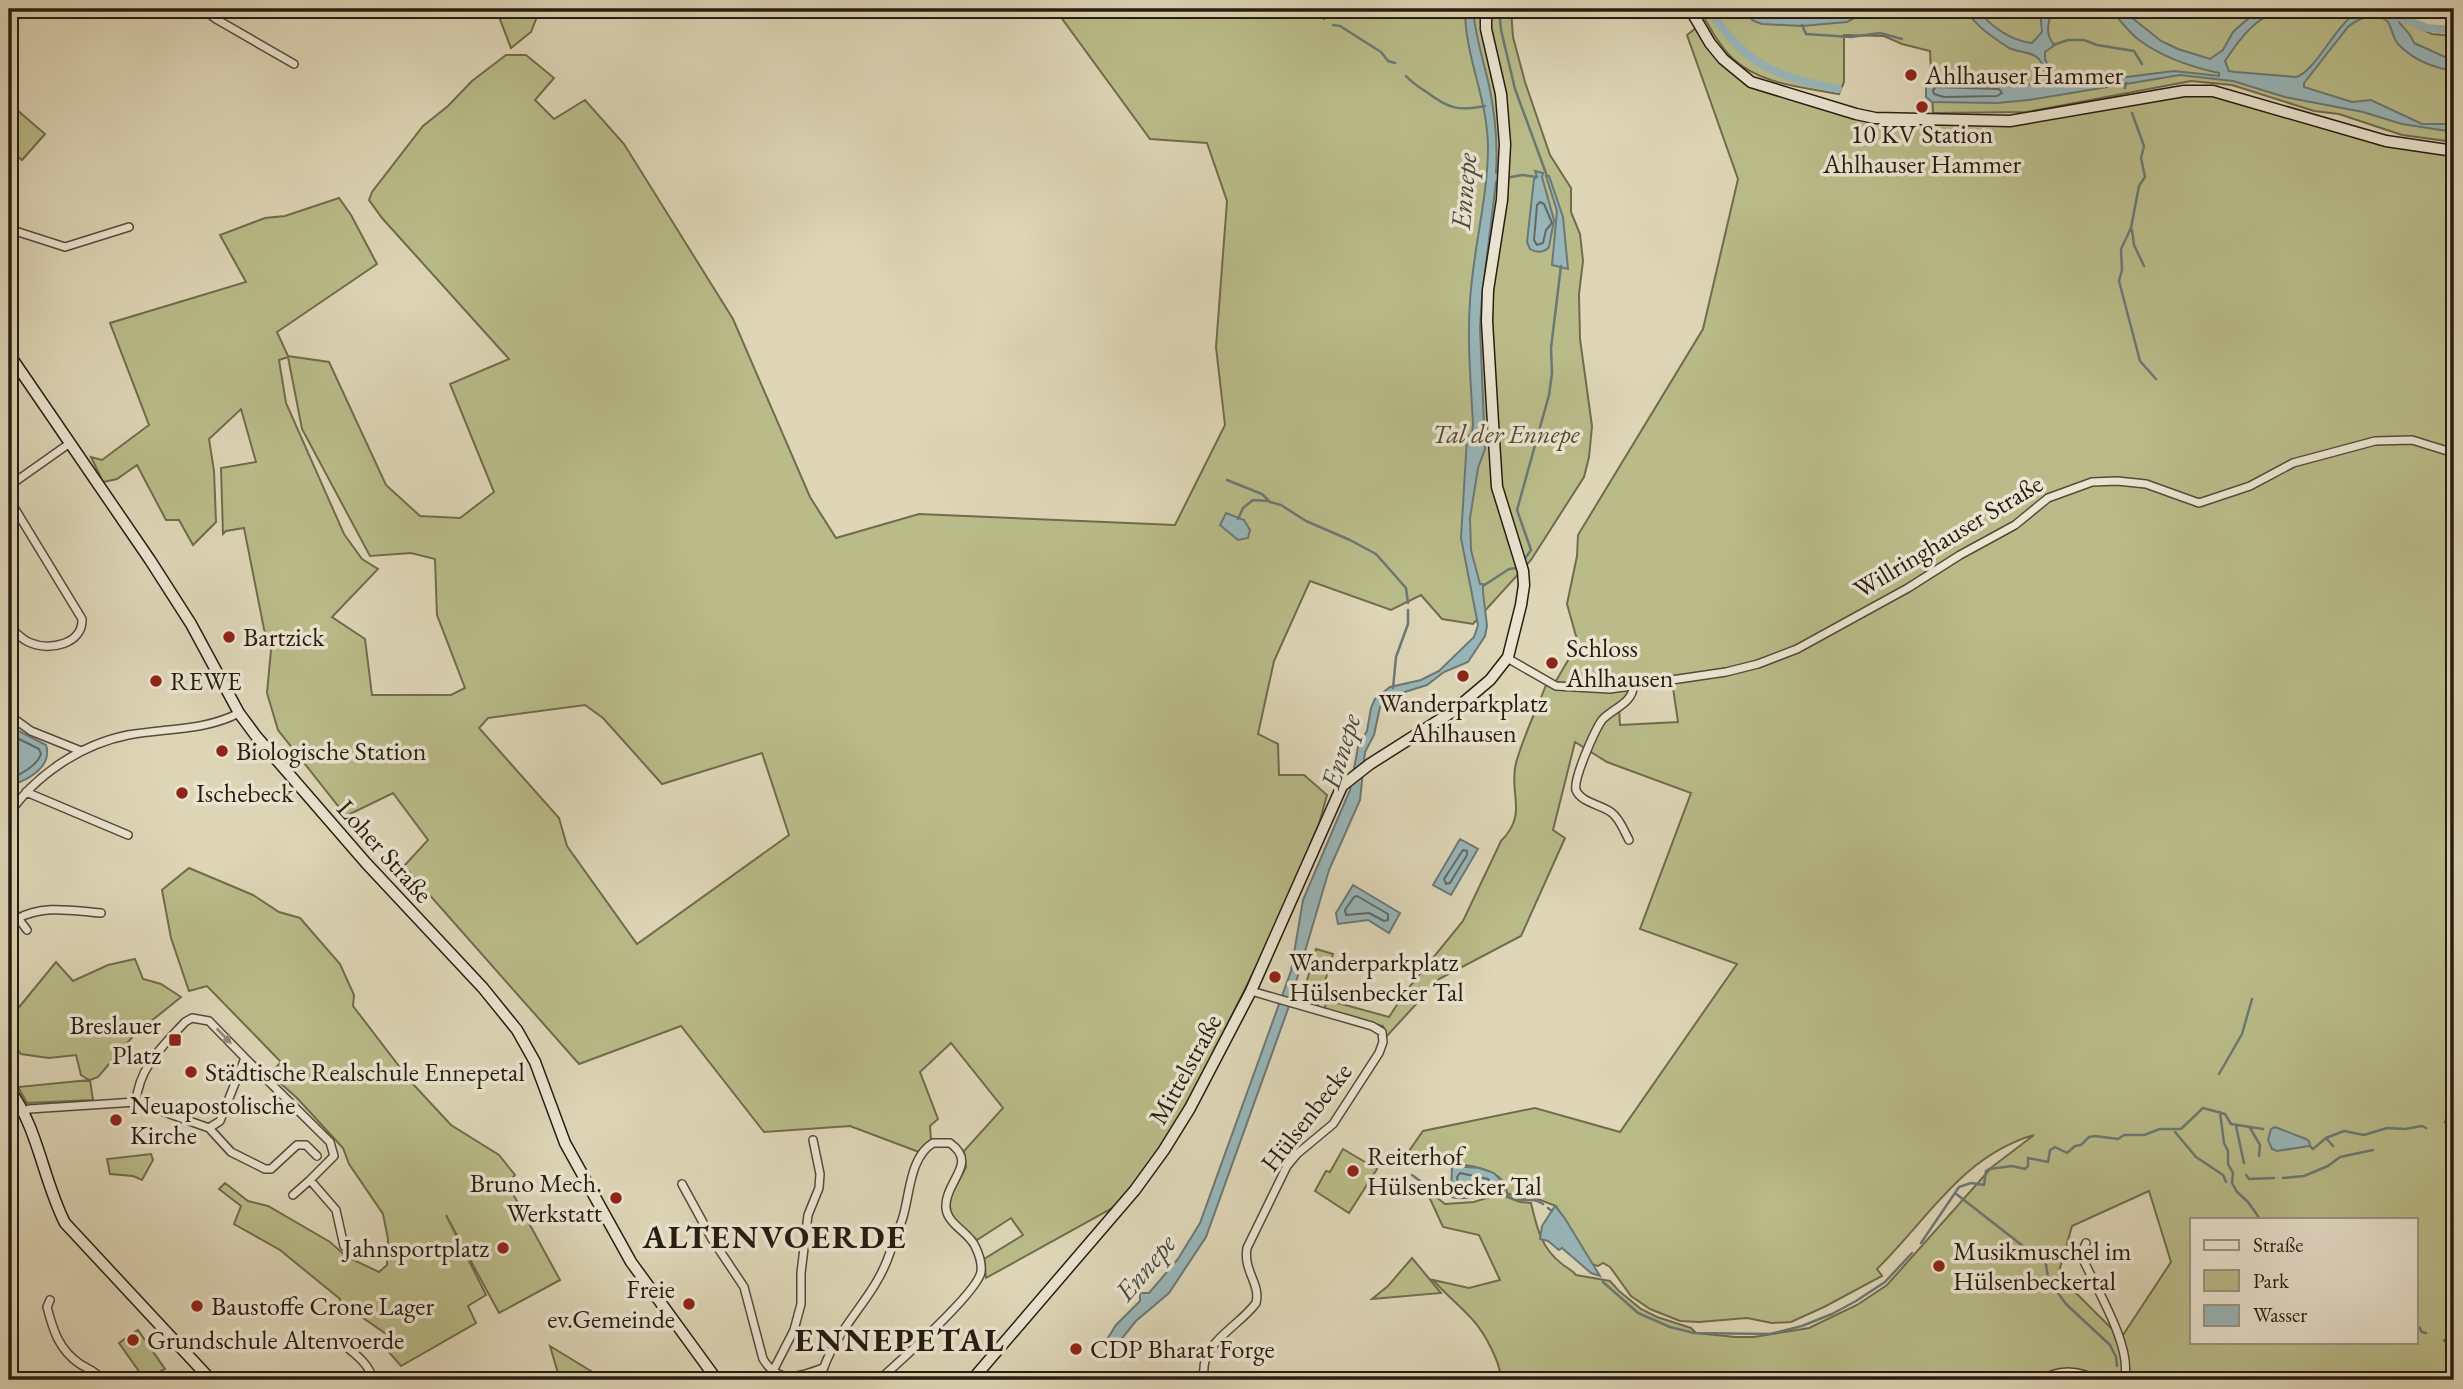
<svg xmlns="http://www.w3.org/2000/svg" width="2463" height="1389" font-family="'EB Garamond',serif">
<rect width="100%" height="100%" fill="#ded6b7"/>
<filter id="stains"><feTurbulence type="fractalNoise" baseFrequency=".00286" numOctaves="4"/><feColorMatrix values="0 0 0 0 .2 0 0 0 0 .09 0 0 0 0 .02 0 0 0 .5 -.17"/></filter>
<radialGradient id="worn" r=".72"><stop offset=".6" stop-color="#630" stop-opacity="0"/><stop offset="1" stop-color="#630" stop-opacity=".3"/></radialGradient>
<path fill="#b9bc89" stroke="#706c4d" stroke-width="2" fill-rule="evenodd" d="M496,9H540L531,32L511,48Z
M1055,9H1511L1513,37L1525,82L1550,155L1571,188V212L1580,234L1583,261L1579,294L1580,339L1592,426L1589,457L1584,477L1531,560L1473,624L1442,619L1421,595L1391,610L1310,581L1274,661L1258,734L1278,744L1279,775H1304L1327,795L1319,824L1271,937L1186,1107L1151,1162L1118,1205L986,1278L984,1259L1023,1235L1011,1218L977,1240L955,1220L949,1210L950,1198L966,1167L964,1151L1003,1108L951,1043L920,1072L938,1119L930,1126L931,1140L919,1152L850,1126L764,1132L681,1026L579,1064L404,866L428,840L393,793L346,816L278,730L267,693L271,650L264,629L244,528L226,531L223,534L221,468L256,462L241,409L209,439L214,471L216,522L193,545L179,520H166L137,465L117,479L103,482L91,457L102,460L149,425L110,323L246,282L220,235L265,218L285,216L339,198L351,215L377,264L277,332L288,356L329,362L386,485L420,516L460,518L494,492L450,384L509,359L382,218L369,200L372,192L423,126L448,106L472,81L506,55H526L554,78L535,100L554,119L585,100L624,144L733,319L810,497L836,538L919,514L1175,525L1225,425L1216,347L1227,201L1207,143L1150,139ZM288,357L302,429L370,556L411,553L435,559L437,615L465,688L451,695H372L365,639L332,617L378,569L362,559L344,534L286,403L279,360ZM585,705L603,718L662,784L762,753L789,835L637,944L567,846L559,818L479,728L488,718Z
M1699,9H2379L2432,34L2454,36V142L2402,135L2339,114L2314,111L2232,85L2191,81L2027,112L1933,113L1930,51L1902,44L1884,36L1844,35V82L1839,94C1802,87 1761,85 1732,58C1718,44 1709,26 1699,9Z
M1696,28L1731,72L1840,112L1973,125L2197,93L2227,98L2454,153V1380H1500C1501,1372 1499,1366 1496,1359C1479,1317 1461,1311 1433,1280L1469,1288L1500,1280L1479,1235L1443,1227L1425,1188L1445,1204L1474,1202L1499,1194L1520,1202L1531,1203C1537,1228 1541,1248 1562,1264C1568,1269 1571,1269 1576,1275L1610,1281L1619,1291L1641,1309L1657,1317L1691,1328L1696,1333L1735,1337H1754L1809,1328L1857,1305L1887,1285L1992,1167L2034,1135C1962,1156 1928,1219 1877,1269L1882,1276L1824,1307L1791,1322L1772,1323L1747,1318L1699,1322L1680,1321L1650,1309L1631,1296L1610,1267L1603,1263L1598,1266L1591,1264L1556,1206L1530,1196L1521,1199L1507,1193C1505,1161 1441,1163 1417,1163L1409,1151L1423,1131L1535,1108L1620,1132L1737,964L1640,929L1691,793L1607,762L1575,742L1553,830L1565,838L1521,936L1439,979L1387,1036L1383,1026L1324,1010L1327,1000L1389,1017L1406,991L1463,921L1501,841C1529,813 1508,793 1516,763C1523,737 1536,711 1546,685L1556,681L1578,643L1567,604L1577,556L1578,535L1703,329L1738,179L1687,35ZM1672,681L1678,722L1620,725L1619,708L1637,687ZM2149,1191L2171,1262L2121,1338L2058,1275L2072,1226ZM2192,1219H2416V1342H2192Z
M9,103L45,134L22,160L9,149Z
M189,868L253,895L279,912L300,918L340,964L354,995L353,1006L412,1083L451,1125L499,1155L515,1175L507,1183L560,1280L499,1313L446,1215L486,1295L468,1306L476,1323L401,1366L387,1350L389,1336L340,1302V1299L280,1250L234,1224L241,1206L219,1189L225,1183L248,1201L268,1206L330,1242L347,1257L379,1272L387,1265L388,1239L383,1214L349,1164L343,1148L297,1098L270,1074L281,1062L207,986L189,991L171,938L162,890Z
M1316,949L1333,954L1317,1009L1300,1005Z
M135,959L143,979L161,984L181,997L134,1035L98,1077L90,1080L93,1100L27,1103L18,1087L89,1080L81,1075L76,1055L49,1058L21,1054L9,1038L11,1017L56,962L73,981L108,965Z
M1343,1149L1377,1169L1349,1213L1315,1191L1326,1171L1330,1172Z
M151,1154L153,1160L142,1180L133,1176L110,1174L107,1159Z
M1412,1258L1441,1293L1372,1299L1388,1286Z
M138,1330L165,1369L145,1380L119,1343Z
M550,1346L604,1379L605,1380H560Z"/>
<path fill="#98b6b9" stroke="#6b7876" stroke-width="2" d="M1465,9H1473C1475,35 1483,59 1489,85C1495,114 1498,143 1496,173L1499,174V181L1496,182L1482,297L1480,328L1485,449L1478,468L1470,518L1471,550L1480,584H1483V592L1487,626L1485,636L1468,662L1444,672L1427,685L1392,696L1380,707L1374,735L1365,752L1360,800L1329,870L1288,1009L1206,1237L1169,1293L1136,1321L1114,1348L1106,1341L1116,1325L1140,1301V1293H1149L1178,1259L1200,1223L1291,971L1303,900L1350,790L1358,747L1367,731L1371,708L1375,699L1390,687L1421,680L1439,671L1474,637L1478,625L1461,538L1467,438L1472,433L1473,425C1471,384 1467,342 1470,301C1473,249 1488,198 1488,146C1487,96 1465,58 1465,9Z
M1738,9H1751L1764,15H1777L1828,9H1871L1847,22L1802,26L1762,24L1754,21Z
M1965,9H1977C1990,26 2011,41 2032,43L2042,32L2040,9H2053C2048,22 2044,35 2055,45L2045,52V59L2051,72V85L2071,84L2174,71L2219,76V73C2191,67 2162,57 2139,40C2127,31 2120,18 2108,9H2121L2161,41L2178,49L2210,59L2223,50L2233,32L2259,9H2285C2257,15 2240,38 2225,61L2229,71L2235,72L2296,77C2315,72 2335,26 2355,14L2322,9H2381L2396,13C2397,26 2409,28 2414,43L2454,61V71C2435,68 2414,60 2400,46C2392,39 2393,30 2388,22C2378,10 2357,19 2348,27L2304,83V87L2352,102L2371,100L2422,124H2454V132L2402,124L2363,112L2285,97L2233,81L2180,75L2029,100L1997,103L1932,102L1926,97V82L1933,80L2041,85L2045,80C2045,73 2044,66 2039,59C2032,51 2019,53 2009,48C1991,36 1977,27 1965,9Z
M1535,171L1543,173L1542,177L1554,220L1549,247C1544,253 1536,253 1530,249L1527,242L1534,179L1537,177Z
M1546,176H1549L1563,217L1568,269L1552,265L1557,211Z
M1226,513L1244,520L1250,530L1248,538L1238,540L1220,525Z
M9,726L46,745C53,767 28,780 9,786Z
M1460,839L1478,849L1451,895L1433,885Z
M1353,885L1400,913L1389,933L1368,920L1338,924L1336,913Z
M2275,1127L2306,1139L2309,1141L2310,1146L2277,1151L2272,1149L2268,1140L2271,1129Z
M1452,1166L1479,1168L1494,1173L1506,1186L1505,1190C1490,1195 1465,1201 1451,1197Z
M1555,1206L1564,1217L1600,1276L1591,1273L1562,1248L1559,1250L1548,1241L1540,1239L1542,1226Z"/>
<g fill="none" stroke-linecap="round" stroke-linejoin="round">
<path stroke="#606965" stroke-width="2" d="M1936,87L1999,89L2002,93L1997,96L1944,97L1934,94L1933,90Z
M1540,202L1544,204L1552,223L1546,230L1543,243L1537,245L1534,240L1537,205Z
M9,734L39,749L41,754C37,766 20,775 9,779
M1463,850L1467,851V855L1450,883L1446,884L1444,879Z
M1357,896L1388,914V920L1384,921L1369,913L1346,915L1345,910L1354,897Z
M1460,1173L1488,1179L1491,1186L1482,1190H1459L1457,1177Z"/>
<path stroke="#6b7876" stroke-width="2.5" d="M1311,9L1324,19
M1499,9L1501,30L1515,89L1547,176
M1333,25L1340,26L1381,52L1388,61L1395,63
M1802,25L1806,34L1851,37L1880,33L1902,39
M2053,45L2068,40H2084L2097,45L2134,51L2142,64
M1406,76C1413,84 1419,87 1428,93C1449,109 1459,111 1485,106
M2125,88L2126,83
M2132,113L2144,146L2141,158L2145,177L2139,186L2131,228L2121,249L2122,270L2119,281L2140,361L2156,379
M1506,178L1522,175L1537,177
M2132,230L2134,245L2144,266
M1227,480L1262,494L1270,502L1281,505L1306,521L1350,540L1376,554L1406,588L1408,603
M1238,519L1243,508L1253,500L1267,501
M1524,560L1531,550L1517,510L1549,395L1552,373L1551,348L1561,266
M1483,586L1509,569L1517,568
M1393,688L1396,657L1408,624V610
M2219,1074L2242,1034L2252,999
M2220,1112L2224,1143L2228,1151V1164L2233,1173L2232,1183L2237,1192L2248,1202L2260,1219
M2445,1122L2454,1118
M2236,1126L2244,1163
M2250,1128L2260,1145L2259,1156
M2175,1132L2196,1157L2223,1175L2226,1182
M2326,1138L2333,1146
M2310,1146L2313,1149L2326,1138L2344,1131L2364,1135L2387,1128L2405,1129L2422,1126L2426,1128
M1412,1175L1435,1192L1444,1193
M2246,1175L2249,1179L2274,1178
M2283,1178L2304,1176L2328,1166L2340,1157L2373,1150
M1502,1191C1520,1208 1529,1194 1543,1204
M1955,1193L2046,1264L2048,1278
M1548,1208L1552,1211
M1921,1243L1959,1187L1971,1183L1984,1185L1986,1171L1989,1169L2012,1166L2025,1169L2028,1166V1158L2048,1162L2050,1150L2055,1147L2067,1153L2075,1146L2081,1145L2089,1137L2095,1136L2118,1139L2124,1135H2144L2160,1129H2181L2203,1108L2225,1114L2231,1124L2263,1129
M1603,1282L1638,1313L1670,1327L1694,1333L1770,1334L1802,1326L1832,1314L1856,1301L1885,1282L1912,1253
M2052,1285L2066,1304L2110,1345L2116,1357L2117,1366
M2419,1327L2422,1332L2426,1333
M2444,1340L2454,1355
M1136,1372L1146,1380"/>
<path stroke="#98b6b9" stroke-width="8" d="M1709,9C1745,65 1774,76 1838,89
M2388,16H2396L2427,28L2454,30"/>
<defs>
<path id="street" d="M203,9L216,19L294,64
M9,229L65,247L129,227
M9,486L70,443
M9,499L82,619C83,644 50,651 31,643C23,641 15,632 9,626
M1507,658L1556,686L1610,689L1726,672L1758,664L1797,649L1908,588L1960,555L2015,525L2048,498L2092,482L2117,481L2146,484L2199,503L2250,486L2293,463L2375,441L2412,440L2454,453
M9,715L31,731L81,751
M26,792L128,835
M9,814C35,775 82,744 128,735C167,728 204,731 239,713
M1629,840C1624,831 1620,819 1612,813C1603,805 1581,803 1576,790C1573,779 1595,730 1602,720C1612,709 1634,702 1633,686
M9,906L27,930
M17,919C43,904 73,911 101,913
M245,1058L330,1142L334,1156L310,1180L336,1210L344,1246
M23,1112L29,1109L136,1102L209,1128L220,1121L245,1058L209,1021L192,1018L185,1022C162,1047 139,1067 136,1102
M209,1128L231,1152L265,1169H271L297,1145H306L317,1156
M682,1184L712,1239L744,1287L763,1359C779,1385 800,1377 823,1368
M293,1195L310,1180
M2086,1243L2081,1255C2094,1285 2134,1348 2124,1380
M50,1300L47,1307C53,1330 59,1350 80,1364C88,1369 96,1371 102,1380
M338,1340C351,1351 369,1362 373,1380
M773,1371L794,1330L801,1304V1273L808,1215L819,1188L820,1174L813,1140
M820,1380C832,1331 872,1302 888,1258C893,1244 899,1230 903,1217C910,1193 910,1157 933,1143H950C978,1163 947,1180 946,1204C944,1223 968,1231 975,1246C979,1254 982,1264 981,1272C977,1293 898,1363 879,1380
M1205,1380C1196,1344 1238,1328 1256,1303C1261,1284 1243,1271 1247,1248L1287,1166L1297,1154L1333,1124L1379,1053L1383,1042L1382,1032L1372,1026L1251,991
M2040,1380C2062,1369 2077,1370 2099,1380"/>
<path id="secondary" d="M1690,9L1710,43L1723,59L1751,82L1856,114L1875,118L2010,121L2184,91H2213L2386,141L2454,151
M9,354L150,560L191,624L239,713L256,736L366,863L483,988L517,1030L535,1062L565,1143L631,1262L717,1380
M9,1089C38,1127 43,1180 65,1223L211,1380
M972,1380L1135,1190L1164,1150L1190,1108L1251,991L1342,786L1370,764L1452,712L1490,680L1508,657L1521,605L1524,585L1523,571L1497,487L1494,440L1487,321L1488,290L1502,200L1505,144L1501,94L1486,29V9"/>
</defs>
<use href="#street" stroke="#564a3a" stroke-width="10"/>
<use href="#secondary" stroke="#281c11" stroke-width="13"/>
<use href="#street" stroke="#eae4d0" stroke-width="7"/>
<use href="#secondary" stroke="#eae4d0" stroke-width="10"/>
</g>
<defs><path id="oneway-solid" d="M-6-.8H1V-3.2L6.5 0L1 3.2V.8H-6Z" transform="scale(1.75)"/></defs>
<use fill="#938a7a" href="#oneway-solid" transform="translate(224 1036) rotate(46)"/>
<g fill="#8f2418" stroke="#eae4d0" stroke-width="2.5">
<circle cx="1911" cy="75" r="7"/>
<circle cx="1922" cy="107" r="7"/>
<circle cx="229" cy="637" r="7"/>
<circle cx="1552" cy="663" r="7"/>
<circle cx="1463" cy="676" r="7"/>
<circle cx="156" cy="681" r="7"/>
<circle cx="222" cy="751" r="7"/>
<circle cx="182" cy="793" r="7"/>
<circle cx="1275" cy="977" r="7"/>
<rect x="168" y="1033" width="14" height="14" rx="3.5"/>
<circle cx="191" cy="1072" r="7"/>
<circle cx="116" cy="1120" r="7"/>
<circle cx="1353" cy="1171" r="7"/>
<circle cx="616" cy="1198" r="7"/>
<circle cx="503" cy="1248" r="7"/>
<circle cx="1939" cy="1266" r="7"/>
<circle cx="689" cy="1304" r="7"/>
<circle cx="197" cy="1306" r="7"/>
<circle cx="133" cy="1340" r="7"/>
<circle cx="1076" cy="1349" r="7"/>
</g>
<g text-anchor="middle" stroke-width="7" stroke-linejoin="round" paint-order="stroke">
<g font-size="26" fill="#281c11" stroke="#eae4d0" text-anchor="start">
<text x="1925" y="84">Ahlhauser Hammer</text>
<text x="1922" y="143" text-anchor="middle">10 KV Station<tspan x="1922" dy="30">Ahlhauser Hammer</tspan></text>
<text x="243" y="646">Bartzick</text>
<text x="1566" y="657">Schloss<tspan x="1566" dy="30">Ahlhausen</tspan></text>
<text x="170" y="690">REWE</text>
<text x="1463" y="712" text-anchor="middle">Wanderparkplatz<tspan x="1463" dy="30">Ahlhausen</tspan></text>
<text x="236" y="760">Biologische Station</text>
<text x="196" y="802">Ischebeck</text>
<text x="1289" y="971">Wanderparkplatz<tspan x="1289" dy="30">Hülsenbecker Tal</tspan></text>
<text x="161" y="1034" text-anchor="end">Breslauer<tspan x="161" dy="30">Platz</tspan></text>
<text x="205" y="1081">Städtische Realschule Ennepetal</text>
<text x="130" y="1114">Neuapostolische<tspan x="130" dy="30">Kirche</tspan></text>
<text x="1367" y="1165">Reiterhof<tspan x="1367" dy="30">Hülsenbecker Tal</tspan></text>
<text x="602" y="1192" text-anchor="end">Bruno Mech.<tspan x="602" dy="30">Werkstatt</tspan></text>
<text x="489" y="1257" text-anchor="end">Jahnsportplatz</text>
<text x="1953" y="1260">Musikmuschel im<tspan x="1953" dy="30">Hülsenbeckertal</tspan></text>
<text x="675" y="1298" text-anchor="end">Freie<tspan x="675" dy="30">ev.Gemeinde</tspan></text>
<text x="211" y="1315">Baustoffe Crone Lager</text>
<text x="147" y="1349">Grundschule Altenvoerde</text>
<text x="1090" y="1358">CDP Bharat Forge</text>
</g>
<g font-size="26" font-style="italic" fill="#544c35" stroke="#eae4d0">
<text x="1506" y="443">Tal der Ennepe</text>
</g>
<g font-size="26" fill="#281c11" stroke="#eae4d0">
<text transform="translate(1948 536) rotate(-31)" y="9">Willringhauser Straße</text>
<text transform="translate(385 851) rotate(48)" y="9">Loher Straße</text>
<text transform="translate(1185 1069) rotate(-61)" y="9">Mittelstraße</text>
<text transform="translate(1306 1117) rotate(-52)" y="9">Hülsenbecke</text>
</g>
<g font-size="28" font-style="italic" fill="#4a4a43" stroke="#eae4d0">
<text transform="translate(1463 191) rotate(-85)" y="10">Ennepe</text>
<text transform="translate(1340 751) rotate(-73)" y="10">Ennepe</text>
<text transform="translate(1145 1267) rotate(-50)" y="10">Ennepe</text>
</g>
<g font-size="33" font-weight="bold" letter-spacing="2" fill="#281c11" stroke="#eae4d0">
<text x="775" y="1248">ALTENVOERDE</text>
<text x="900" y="1351">ENNEPETAL</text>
</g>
</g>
<rect width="2463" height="1389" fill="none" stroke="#ded6b7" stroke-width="35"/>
<rect x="10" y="10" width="2442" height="1368" fill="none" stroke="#281c11" stroke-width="3.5"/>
<rect x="18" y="18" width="2428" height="1354" fill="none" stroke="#281c11" stroke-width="2"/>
<rect x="2190" y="1218" width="228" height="126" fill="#eae4d0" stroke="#9c9484" stroke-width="2"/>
<rect x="2204" y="1240" width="35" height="10" fill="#eae4d0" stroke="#9c9484" stroke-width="2"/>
<text x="2253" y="1252" font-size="21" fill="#281c11">Straße</text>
<rect x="2204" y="1270" width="35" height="21" fill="#b9bc89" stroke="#9c9484" stroke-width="2"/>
<text x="2253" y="1288" font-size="21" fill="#281c11">Park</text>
<rect x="2204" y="1305" width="35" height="21" fill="#98b6b9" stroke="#9c9484" stroke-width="2"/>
<text x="2253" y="1322" font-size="21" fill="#281c11">Wasser</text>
<rect width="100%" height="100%" filter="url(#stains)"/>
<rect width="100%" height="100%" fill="url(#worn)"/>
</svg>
